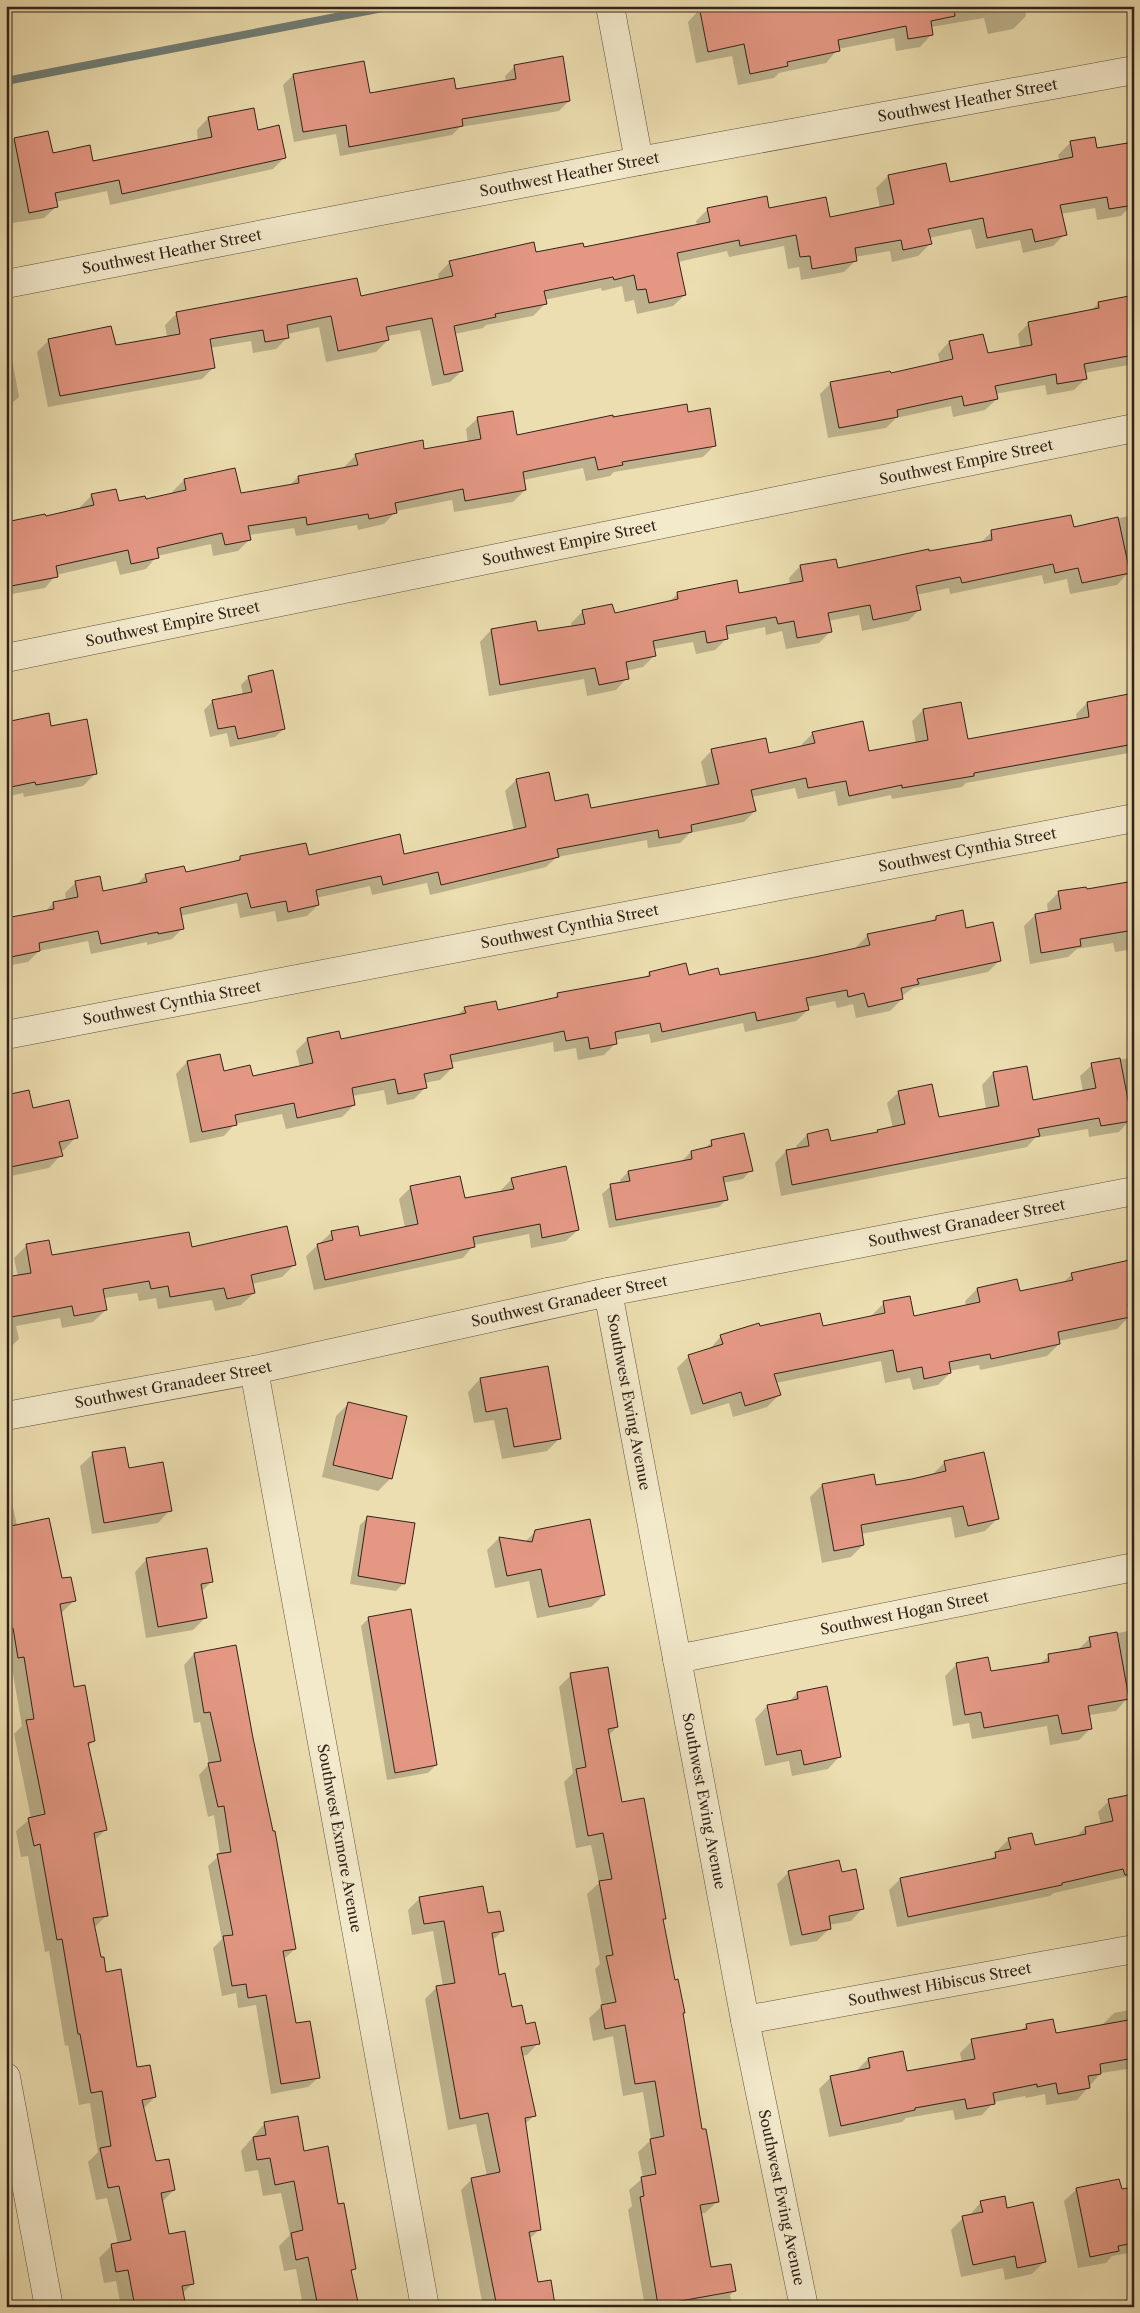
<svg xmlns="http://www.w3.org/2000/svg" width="1140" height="2313" font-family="'Libre Caslon Text',serif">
<rect width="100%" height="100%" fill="#ecdeb0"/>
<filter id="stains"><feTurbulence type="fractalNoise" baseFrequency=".004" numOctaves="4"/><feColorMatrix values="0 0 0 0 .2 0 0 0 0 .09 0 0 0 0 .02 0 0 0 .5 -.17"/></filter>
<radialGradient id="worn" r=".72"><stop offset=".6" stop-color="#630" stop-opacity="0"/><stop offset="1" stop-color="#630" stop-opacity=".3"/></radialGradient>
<path fill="#0003" d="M716,6H1024L1026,16L1013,29L988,34L984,18L931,27L932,34L920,47L896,51L894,38L838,49L826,63L779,73L774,78L738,85L732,56L696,63L688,22L700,9Z
M1073,6H1104L1074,12Z
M363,62L369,95L455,90L506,82L505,76L515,66L569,101L559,111L460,127L452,135L340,156L336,134L294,142L283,85L293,75Z
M208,118L257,131L285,157L273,169L110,205L107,191L55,202L56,207L44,218L6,224V147L14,139L52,155L92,162L198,141L197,130Z
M1094,138L1096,150L1133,204L1121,216L1097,220L1095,208L1061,214L1065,234L1053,246L1023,253L1020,240L976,249L971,229L929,238L930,244L918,256L892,262L890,251L855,257L856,260L844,272L801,280L799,267L788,269L784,246L729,257L727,251L678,262L685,295L673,306L637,314L634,300L625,302L622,286L602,291L601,288L544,300L545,304L533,316L486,325L483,328L454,334L462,371L450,382L432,386L420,330L387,336L388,340L376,352L326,362L319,327L287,334L288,337L276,349L253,353L251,341L210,348L214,367L202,379L48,407L37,352L49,340L115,347L167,337L165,325L177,313L360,297L439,280L438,274L450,262L583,249L697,225L696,221L708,209H768L829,218L880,208L876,188L888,176L945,165L949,184L1060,161L1058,155L1070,143Z
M1134,296V364L1084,373L1085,379L1074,390L1047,395L1045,385L995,394L997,399L985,410L953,417L951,406L896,418L886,428L828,438L820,394L831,383L890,374L940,363L938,354L949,342L987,355L1020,348L1018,334L1029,323L1090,311L1099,303Z
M11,354L19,397L6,408V355Z
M688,413L715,445L703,457L614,472L610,476L586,481L583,468L523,480L525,490L513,502L454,512L452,500L396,511L384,524L358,530L357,525L296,536L294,528L249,535V540L238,551L213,556L211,544L157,556L146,569L120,575L116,561L56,575L45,588L6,595V524L81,510L80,507L92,495L118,503L145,501L173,494L172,492L184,480L235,470L240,495L289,486L298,477L345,469L344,467L356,455L423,450L468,443L466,429L478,418L516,436L612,418Z
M1134,515V574L1126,575L1117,585L1070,594L1067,579L1044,584L1042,575L950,594L949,588L916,595L919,610L908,621L862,631L859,615L828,621L830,632L819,643L786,649L782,631L766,635L765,627L726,635L727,638L715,650L696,654L693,642L654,649L655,655L643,667L626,671L627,678L616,690L587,696L584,679L489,696L480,642L491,630L537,632L572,627L571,623L583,611L614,614L668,603L678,593L738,595L790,585L789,578L800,566L837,570L980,543L992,532L1073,528Z
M249,677L284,729L275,737L230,747L227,733L210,737L204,710L212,702L243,695L241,685Z
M1134,695V752L966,783L962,787L892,799L891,795L838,806L835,791L798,799L795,788L752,797L755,811L744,822L690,833L680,843L648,848L647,840L557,857L546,867L430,895L427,883L372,895L370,886L316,898L318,905L307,916L277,922L275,911L240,918L237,903L180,916L183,928L172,939L147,945V942L91,954L88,941L39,951L28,962L6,966V905H8L11,919L45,912L53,903L66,901L65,893L76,882L102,892L136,885L146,875L185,873L236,862L240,858L404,855L514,831L505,791L516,780L554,802L590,810L707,788L701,762L712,750L768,754L803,747L802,744L813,733L868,752L916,744L912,721L923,710L967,740L1077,720L1076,714L1087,703Z
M50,727L95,774L83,786L24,797L23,793L6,797V735Z
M1134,882V949L1115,952L1113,943L1077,949L1068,957L1030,964L1024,926L1035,915L1048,913L1047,904L1059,892L1086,891Z
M936,917L966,929L1000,960L988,972L913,988L902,996V999L890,1011L856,1018L853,1004L837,1008L835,1001L807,1007L808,1010L796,1021L745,1032L743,1023L651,1043L649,1034L615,1040L616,1043L604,1055L578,1060L576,1048L554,1052L553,1042L450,1063L452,1068L440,1080L424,1083L425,1088L414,1099L387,1105L384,1090L352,1096L354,1105L342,1117L286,1129L282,1114L235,1124L224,1136L190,1143L176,1074L187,1062L252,1078L300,1067L296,1051L308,1039L340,1040L457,1016L465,1008L497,1011L552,1000L558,994L645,978L650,973L719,976L857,949L856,947L868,935L931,922Z
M1134,1057V1108L1128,1109L1130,1120L1119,1132L1089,1137L1088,1129L1035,1138L1027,1147L781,1196L775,1163L786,1151L797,1149L796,1146L807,1135L830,1143L875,1134L878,1131L893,1128L887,1103L899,1092L938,1119L986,1109L982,1085L993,1073L1032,1101L1083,1092L1080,1076L1092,1065Z
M6,1096L76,1137L64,1150L60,1151L61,1155L49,1168L6,1177Z
M712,1142L751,1170L743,1179L723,1183L727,1199L719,1207L609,1228L602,1194L611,1186L621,1184L620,1180L628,1172L683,1162V1160L691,1152L704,1149Z
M512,1179L578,1230L566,1241L531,1248L529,1234L474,1245L463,1258L314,1290L306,1256L332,1232L359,1237L405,1228L399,1199L410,1188L464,1200L501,1193V1190Z
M27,1245L51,1257L191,1248L294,1265L282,1277L252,1284L254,1293L241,1305L215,1311L212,1300L158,1309L156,1298L139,1301L137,1293L104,1298L106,1310L93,1322L62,1328L60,1318L16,1326L19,1339L6,1351V1279L18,1277L14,1258Z
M1134,1261V1312L1128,1313L1129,1317L1117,1329L1058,1341L1059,1344L1047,1356L980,1370L979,1365L949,1371L950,1373L938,1385L913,1390L910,1378L885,1383L881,1361L776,1383L779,1395L767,1407L733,1417L729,1403L691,1415L677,1368L689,1356L709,1350L721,1336L759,1327L822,1328L872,1317V1315L884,1303L913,1317L966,1306L965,1301L977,1289L1019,1292L1063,1283L1072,1274Z
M480,1379L560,1438L547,1451L502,1459L494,1420L474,1423L468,1392Z
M349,1403L391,1478L378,1491L322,1477L336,1416Z
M93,1454L128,1470L170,1510L158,1523L92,1534L80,1466Z
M945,1462L997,1519L985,1531L955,1538L951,1517L861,1534L863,1545L851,1557L822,1563L810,1497L822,1485L875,1487L933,1474Z
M6,1488H9L17,1526L61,1580L74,1601L60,1614L73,1688L94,1741L87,1747L105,1830L94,1841L107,1915L94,1928L100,1959L136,2068L155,2097L143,2109L155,2163L174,2190L162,2202L168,2235L193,2283L182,2294V2307H121L116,2281L104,2283L99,2258L112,2245L118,2244L107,2198L96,2200L88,2162L98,2152L90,2103L79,2105L68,2045L65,2046L49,1951L45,1952L28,1856L21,1857L16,1831L31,1818L14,1734L22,1726L12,1668L6,1669Z
M368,1517L404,1583L396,1591L350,1584L360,1525Z
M535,1532L604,1595L591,1607L537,1618L529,1581L495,1588L487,1550L499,1538L525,1542Z
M147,1559L212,1581L201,1592L205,1618L193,1630L146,1638L135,1572Z
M369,1618L436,1765L428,1773L387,1780L361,1626Z
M1134,1630V1700L1125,1701L1116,1711L1089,1715L1091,1728L1079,1740L1050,1745L1047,1726L972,1739L969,1723L953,1726L945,1676L957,1664L990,1673L1040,1664L1049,1656L1078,1650L1090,1638Z
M235,1647L295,1949L284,1959L295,2024L319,2077L308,2087L271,2094L256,2005L238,2008L236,1993L222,1996L213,1948L222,1939L208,1866L220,1855L214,1815L208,1817L199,1775L209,1764L200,1722L194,1723L184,1665L194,1654Z
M571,1675L617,1727L608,1736L621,1803L664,1918L662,1921L674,1981L684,2012L682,2014L701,2131L718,2201L705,2213L700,2214L710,2269L734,2291L730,2295L733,2307H645L628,2210L632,2206L629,2190L643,2178L638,2152L651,2140L643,2092L623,2096L613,2036L593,2041L589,2018L602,2006L595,1969L600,1964L587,1894L599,1883L591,1845L576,1848L564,1782L573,1773L559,1687Z
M797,1693L840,1756L828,1769L792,1776L789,1761L765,1766L755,1719L767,1706L789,1702Z
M1134,1795V1875L1054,1893L1050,1896L897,1927L889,1890L900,1879L988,1861L998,1853V1850L1009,1839L1034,1846L1076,1837L1085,1828L1101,1825L1098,1812L1109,1801Z
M789,1872L841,1874L863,1908L851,1921L829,1925L830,1928L817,1941L790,1946L777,1884Z
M419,1899L487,1914L502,1931L492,1941L498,1976L511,2008L538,2043L527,2055L521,2056L534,2116L524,2125L539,2230L529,2239L537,2284L554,2304L551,2307H483L461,2190L472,2179L487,2176L476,2124L448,2130L425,1999L436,1988L443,1986L433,1931L412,1935L408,1910Z
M1134,2009V2068L1101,2073L1077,2100L1046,2105L1045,2094L1026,2098L1025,2096L994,2102L982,2115L955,2120L953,2110L906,2118L902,2122L829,2137L819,2089L831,2077L856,2071L868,2059L906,2072L962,2062L960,2053L972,2041L1020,2032L1027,2025L1055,2034L1102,2025L1114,2013Z
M264,2124L303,2152L337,2205L355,2268L350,2273L357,2307H301L303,2306L296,2269L284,2271L279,2246L290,2235L281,2193L263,2196L258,2170L245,2172L241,2151Z
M1134,2188V2252L1112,2256L1106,2263L1078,2268L1064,2201L1077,2189L1121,2190Z
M981,2202L1006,2209L1044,2262L1032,2274L1005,2280L1003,2268L961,2277L951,2230L963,2218L969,2216Z"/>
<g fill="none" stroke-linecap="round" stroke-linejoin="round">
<path stroke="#707e77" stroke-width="8" d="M6,81L393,6"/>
</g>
<path fill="#e49884" stroke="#31221b" d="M699,6H954L955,16L931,21L933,35L908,39L906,26L838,40L840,51L787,62L788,66L750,74L744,44L708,52Z
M563,56L570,101L462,119L463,126L349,147L346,125L303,132L293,74L364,61L370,93L454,78L456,89L516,79L514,65Z
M254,108L258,130L279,125L286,158L122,194L119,180L55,193L58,207L29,213L14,138L48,131L53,153L90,145L93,161L212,137L208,117Z
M1095,137L1097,148L1134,142V205L1109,209L1107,197L1060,205L1067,235L1035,242L1032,229L987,238L983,218L928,229L932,244L903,250L901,240L855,248L857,261L812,269L810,256L800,257L796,235L740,246L739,240L677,253L686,295L649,303L646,289L637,290L634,275L614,280L613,277L544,291L547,304L495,314L496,317L454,326L463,371L444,375L432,318L386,327L389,340L338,351L331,316L287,325L289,338L265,342L263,330L210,339L215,368L60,396L48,339L111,326L116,345L180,334L176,312L357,278L361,296L453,276L449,261L534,242L536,252L583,243L584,247L710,222L707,208L767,196L769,208L826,197L830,217L894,204L888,175L946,163L950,182L1073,157L1070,141Z
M1134,295V355L1084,364L1087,379L1057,384L1056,374L995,386L998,399L964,406L962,396L897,410L898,417L839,428L830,382L890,371L891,373L953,359L949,341L983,334L988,353L1032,345L1028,322L1099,308L1098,302Z
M687,404L688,412L710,408L716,446L622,462L623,465L598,470L595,457L523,472L526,490L465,501L463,489L395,503L397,513L369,519L368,514L307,525L306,517L248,526L251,540L225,545L222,533L157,548L159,558L131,564L128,550L56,566L58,577L6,587V522L45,514L46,516L94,505L91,494L116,489L119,501L145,496L146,499L186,490L184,479L235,468L241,493L299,483L298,476L358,465L355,454L423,440L424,449L481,439L477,417L513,411L517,435L613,415V417Z
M1071,515L1074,527L1118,517L1130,573L1082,583L1078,568L1055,573L1053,564L962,583L960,577L916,586L921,610L873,620L870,605L828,613L832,632L797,638L794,621L778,624L776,617L726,626L728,639L707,643L705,631L653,641L656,656L626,662L629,679L599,685L595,668L500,685L491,629L536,621L538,631L585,624L582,610L612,604L615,613L678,599L677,592L737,580L739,593L803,581L800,565L836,559L838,568L929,549V551L992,540L991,530Z
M273,670L285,729L238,739L235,726L218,729L212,700L252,692L248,676Z
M1134,693V744L974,773V776L902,788V785L849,796L846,781L808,788L806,778L751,790L756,811L691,825L692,832L659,838L658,830L557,849L559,857L441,885L438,872L383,885L381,876L316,890L319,905L288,912L286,901L251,908L247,893L180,908L184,929L158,934V932L101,944L98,931L39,943L40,951L6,958V918L54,909L53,902L78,897L75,881L100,876L103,891L147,882L145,874L184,866L186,872L240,860V856L306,843L309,855L400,834L404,854L526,827L516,779L549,772L555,801L588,794L591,808L719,784L711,749L766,738L769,753L815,743L812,732L863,721L869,751L928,740L923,709L961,702L968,739L1089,717L1087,702Z
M49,713L51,726L87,719L97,774L36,785L35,782L6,788V722Z
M1134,881V930L1080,939L1081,946L1041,953L1035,914L1061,909L1058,891L1086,887L1087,889Z
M963,910L966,928L993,922L1001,961L917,979L919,984L901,988L903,999L868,1007L864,993L848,997L847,990L806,998L809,1010L757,1021L755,1012L662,1032L660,1023L615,1032L617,1044L590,1049L588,1037L566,1041L564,1031L450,1055L453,1068L424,1074L427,1088L398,1094L395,1079L352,1088L355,1105L297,1118L294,1103L235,1115L237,1125L202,1132L187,1061L220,1054L224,1071L250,1065L253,1076L313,1063L307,1038L339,1031L341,1039L466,1013L464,1007L496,1001L498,1010L558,997L557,993L650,976L649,972L686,963L689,975L718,968L720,975L815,957L870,945L867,934L936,920V916Z
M1120,1058L1132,1121L1101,1126L1099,1118L1038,1129L1040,1136L792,1185L786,1150L809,1146L807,1134L828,1129L831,1141L878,1132L877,1130L905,1124L898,1091L932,1084L939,1117L999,1106L993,1072L1027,1066L1033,1100L1096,1088L1091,1063Z
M29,1090L33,1108L69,1100L78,1138L59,1142L63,1156L6,1168V1095Z
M744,1133L753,1171L723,1177L728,1200L616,1220L610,1184L630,1181L628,1171L692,1159L691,1151L712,1146L711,1140Z
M566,1166L579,1230L542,1238L540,1224L473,1237L475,1247L325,1280L317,1244L333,1240L331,1231L358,1226L360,1236L418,1224L410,1186L460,1176L465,1198L514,1189L511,1178Z
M287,1226L296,1265L251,1275L255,1293L227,1299L224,1288L170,1297L168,1286L151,1289L149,1281L103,1289L107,1310L74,1316L72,1306L6,1318V1277L31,1273L26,1244L49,1240L52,1255L189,1232L192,1247Z
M1134,1259V1303L1128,1304L1130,1317L1058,1332L1060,1344L991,1359L990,1354L949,1362L951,1373L924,1379L922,1367L897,1372L893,1350L774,1374L781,1395L745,1406L741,1392L703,1404L688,1355L723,1344L720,1335L759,1323L760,1326L820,1313L823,1326L885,1313L883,1301L910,1296L914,1316L980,1302L977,1288L1017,1279L1020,1291L1073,1280L1071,1273Z
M548,1366L561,1439L514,1447L507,1408L486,1412L480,1378Z
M348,1402L407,1416L392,1479L333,1465Z
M125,1447L129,1468L163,1462L172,1511L104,1523L92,1452Z
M984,1452L999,1519L968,1526L963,1506L861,1525L864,1545L834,1551L822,1484L874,1474L876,1485L912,1479L946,1471L944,1461Z
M367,1516L415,1523L405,1584L358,1576Z
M49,1518L62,1578L71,1577L76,1601L60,1604L74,1687L85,1685L95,1741L88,1743L107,1830L94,1833L108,1916L93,1918L101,1957H104L106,1972L121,1969L137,2067L150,2065L156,2097L142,2100L156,2161L169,2159L175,2190L161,2193L169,2234L185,2231L194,2284L182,2286L186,2307H135L128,2270L116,2272L111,2244L131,2240L119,2186L108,2188L100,2148L111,2146L102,2091L91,2093L80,2034H78L62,1939L57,1940L40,1844L34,1846L28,1818L45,1814L26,1720L34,1719L24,1657L18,1658L13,1628L6,1629V1527Z
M590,1519L605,1595L549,1607L541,1569L507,1576L499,1537L532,1542L535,1530Z
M207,1548L213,1582L201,1584L207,1618L158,1627L146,1558Z
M411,1609L437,1765L395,1773L368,1617Z
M1117,1632L1129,1699L1088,1706L1092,1729L1062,1734L1058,1715L984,1728L981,1712L965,1715L956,1663L988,1657L991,1671L1049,1662L1048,1654L1091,1647L1089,1637Z
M236,1645L253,1738L273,1831H275L296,1949L283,1951L296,2023L310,2021L320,2078L281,2084L266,1995L248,1998L246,1984L232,1986L223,1936L233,1935L217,1854L231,1852L224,1806L218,1807L208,1763L221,1761L210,1712L204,1713L194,1653Z
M608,1667L618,1727L608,1729L622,1802L644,1798L666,1919H663L675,1980L678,1979L685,2013H683L702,2129H706L719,2202L700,2205L711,2267L731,2264L736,2291L658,2305L640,2197L644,2196L641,2177L656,2174L650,2139L664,2136L655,2081L635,2084L625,2025L605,2029L601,2005L616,2002L606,1956L613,1955L599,1881L612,1879L603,1833L588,1836L576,1769L586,1767L570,1673Z
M827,1686L841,1757L804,1765L801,1750L777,1755L767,1705L798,1699L797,1692Z
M1134,1794V1874L1125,1875L1123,1869L1062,1883V1885L908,1917L900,1878L996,1858L995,1852L1011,1849L1008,1838L1032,1833L1035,1845L1086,1834L1085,1827L1113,1821L1108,1799Z
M839,1860L842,1872L856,1869L864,1909L829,1916L831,1929L802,1935L788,1871Z
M483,1886L488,1913L500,1911L504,1931L492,1933L499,1975L505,1973L512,2007L522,2005L526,2024L535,2022L540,2044L521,2047L536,2116L525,2118L541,2230L529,2232L538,2282L551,2280L555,2305L542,2307H497L471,2178L500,2172L488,2113L460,2119L436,1986L455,1983L444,1921L424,1924L419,1897Z
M1053,2019L1056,2033L1134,2019V2058L1100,2064L1101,2074L1088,2076L1090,2088L1058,2094L1056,2083L1037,2087V2084L993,2093L995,2104L967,2109L965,2099L915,2108V2110L841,2126L830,2076L870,2068L868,2058L903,2051L907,2071L975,2059L971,2039L1027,2029L1026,2024Z
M298,2116L304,2151L328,2146L338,2204L344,2203L356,2269L351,2270L359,2307H318L308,2257L296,2260L291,2233L303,2230L294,2181L275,2185L270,2158L257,2160L253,2137L266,2135L264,2122Z
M1119,2179L1122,2189L1134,2187V2243L1118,2246L1119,2251L1090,2257L1076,2188Z
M1005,2196L1007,2208L1033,2202L1046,2262L1017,2268L1015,2256L973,2265L962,2216L983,2212L980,2201Z"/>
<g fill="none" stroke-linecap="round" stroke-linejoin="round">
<defs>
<g id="street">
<path d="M610,6L639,161"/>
<path id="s1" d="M6,284L639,161L1134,70"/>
<path id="s2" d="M6,658L1134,428"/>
<path id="s3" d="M6,1035L1134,818"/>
<path id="s4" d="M608,1292L745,2020L804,2307"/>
<path id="s5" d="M254,1370L425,2307"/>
<path id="s6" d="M6,1416L254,1370L608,1292L1134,1191"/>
<path id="s7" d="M677,1659L1134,1567"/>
<path id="s8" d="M745,2020L1134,1949"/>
<path d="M6,2077L49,2307"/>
</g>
</defs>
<use href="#street" stroke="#605140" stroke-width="29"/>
<use href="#street" stroke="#f3eacc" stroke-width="28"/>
</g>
<g text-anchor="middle" stroke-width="4.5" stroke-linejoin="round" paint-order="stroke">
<g font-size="15" fill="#31221b" stroke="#f3eacc">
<text dy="5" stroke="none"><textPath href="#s1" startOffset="979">Southwest Heather Street</textPath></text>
<text dy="5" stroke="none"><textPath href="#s1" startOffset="574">Southwest Heather Street</textPath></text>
<text dy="5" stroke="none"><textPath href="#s1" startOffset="169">Southwest Heather Street</textPath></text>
<text dy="5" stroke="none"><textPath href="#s2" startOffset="980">Southwest Empire Street</textPath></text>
<text dy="5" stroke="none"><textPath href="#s2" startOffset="575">Southwest Empire Street</textPath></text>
<text dy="5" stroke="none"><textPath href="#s2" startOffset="170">Southwest Empire Street</textPath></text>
<text dy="5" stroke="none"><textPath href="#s3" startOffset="979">Southwest Cynthia Street</textPath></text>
<text dy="5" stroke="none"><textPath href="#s3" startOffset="574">Southwest Cynthia Street</textPath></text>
<text dy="5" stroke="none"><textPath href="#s3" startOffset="169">Southwest Cynthia Street</textPath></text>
<text dy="5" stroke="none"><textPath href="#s6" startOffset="980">Southwest Granadeer Street</textPath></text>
<text dy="5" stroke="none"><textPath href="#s6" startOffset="575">Southwest Granadeer Street</textPath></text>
<text dy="5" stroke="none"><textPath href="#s6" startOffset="170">Southwest Granadeer Street</textPath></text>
<text dy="5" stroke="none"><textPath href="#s4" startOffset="112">Southwest Ewing Avenue</textPath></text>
<text dy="5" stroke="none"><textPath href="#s7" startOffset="232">Southwest Hogan Street</textPath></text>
<text dy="5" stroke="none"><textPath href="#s4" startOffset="518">Southwest Ewing Avenue</textPath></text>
<text dy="5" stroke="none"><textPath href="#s5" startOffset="476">Southwest Exmore Avenue</textPath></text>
<text dy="5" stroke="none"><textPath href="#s8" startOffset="198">Southwest Hibiscus Street</textPath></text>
<text dy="5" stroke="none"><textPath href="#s4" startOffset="922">Southwest Ewing Avenue</textPath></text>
</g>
</g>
<rect width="1140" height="2313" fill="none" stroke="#ecdeb0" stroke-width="25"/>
<rect x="8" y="8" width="1125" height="2298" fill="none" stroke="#31221b" stroke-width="2.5"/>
<rect x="12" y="12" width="1115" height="2288" fill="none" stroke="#31221b"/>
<rect width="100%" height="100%" filter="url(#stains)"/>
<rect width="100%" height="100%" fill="url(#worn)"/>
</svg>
